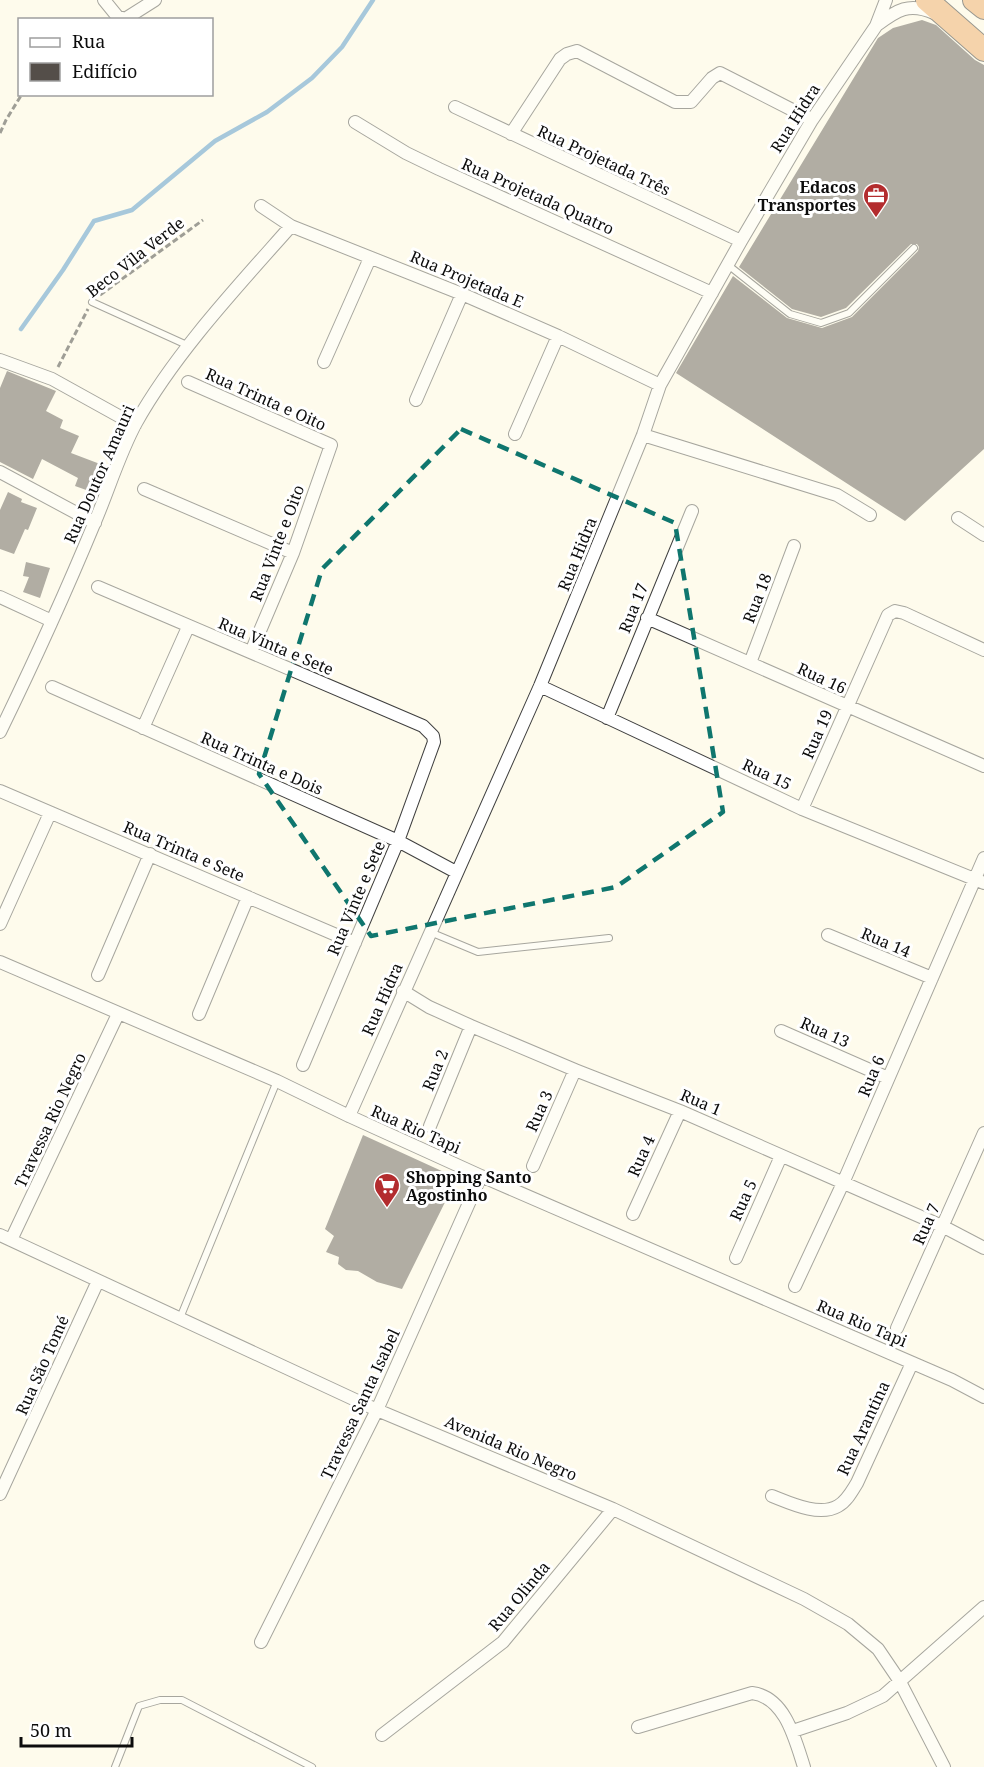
<svg xmlns="http://www.w3.org/2000/svg" width="984" height="1767" font-family="'Noto Serif',serif">
<rect width="100%" height="100%" fill="#fefbec"/>
<g fill="none" stroke-linecap="round" stroke-linejoin="round">
<path stroke="#3f8bc5" stroke-width="4.5" d="M21,329L63,270L94,221L132,210L215,141L267,112L312,78L342,47L373,0"/>
</g>
<path fill="#544e49" d="M922,20L936,25L975,60L984,65V449L905,521L676,373L733,276L787,318L822,328L852,317L918,251L919,247L917,244H911L846,308L821,317L792,309L739,267L878,38L893,28Z
M7,371L56,391L46,411L63,420L60,428L79,436L71,453L100,464L89,491L75,486L78,478L42,459L33,479L0,462V388Z
M8,492L22,499L21,502L37,508L28,530L25,529L14,554L0,549V510Z
M26,562L50,568L40,598L23,592L29,577L23,576Z
M363,1135L457,1178L402,1289L377,1282L358,1271L346,1270L338,1264L339,1257L326,1252L334,1236L325,1229Z"/>
<g fill="none" stroke-linecap="round" stroke-linejoin="round">
<defs>
<path id="lane" d="M728,265L790,314L821,323L849,313L914,248
M92,302L189,346
M430,932L478,952L609,938
M180,1318L277,1081
M115,1767L139,1706L160,1700H182L312,1767"/>
<path id="street" d="M104,0L117,16L125,19L155,0
M877,25C897,10 909,2 934,13
M455,107L741,241
M355,122L406,153L439,169L712,293
M511,134L560,59L567,54L577,51L675,102H691L712,78L720,73L812,120
M261,206L291,226L462,294L558,336L660,385
M0,360L52,379L135,425
M324,362L370,258
M188,382L331,445L293,553L251,652
M416,400L462,294
M515,434L558,336
M643,435L837,495L870,515
M0,472L95,523
M144,489L293,553
M958,518L984,535
M98,587L423,726L433,736L434,742L398,841L303,1065
M0,597L52,621
M647,618L984,766
M750,663L794,546
M540,686L802,809L984,883
M52,687L398,841L456,872
M607,718L692,511
M143,728L188,627
M0,732C33,664 65,594 94,524C108,492 119,454 136,423C175,353 238,286 291,226
M0,791L355,943
M802,809L888,615L895,611L904,613L984,650
M0,924L50,813
M828,935L932,978
M0,962L277,1081L349,1116L481,1176L952,1380L984,1397
M98,975L150,854
M403,991L429,1007L471,1026L575,1070L680,1111L944,1227L984,1248
M199,1014L248,897
M781,1031L888,1078
M349,1116L540,686L643,435L660,385L741,241L812,120L876,26L886,0
M430,1126L471,1026
M533,1166L575,1070
M633,1214L680,1111
M0,1235L377,1410L613,1509L804,1599L848,1624L878,1649L899,1680L944,1767
M11,1240L118,1014
M736,1258L781,1156
M795,1286L843,1183L984,858
M897,1328L984,1133
M0,1494L98,1281
M772,1496C790,1503 819,1517 838,1506C847,1501 852,1491 857,1483L912,1363
M261,1642L377,1410L481,1176
M638,1727L752,1693C785,1697 795,1739 804,1767
M793,1731L847,1713L883,1696L984,1607
M382,1735L503,1642L613,1509"/>
<path id="highway" d="M927,0L984,50
M974,0L984,8"/>
</defs>
<use href="#lane" stroke="#3f3f3f" stroke-width="8"/>
<use href="#street" stroke="#3f3f3f" stroke-width="14"/>
<use href="#highway" stroke="#1d1d1d" stroke-width="24"/>
<path stroke="#2e2e2e" stroke-width="3" stroke-dasharray="6 3" stroke-linecap="butt" d="M0,133L6,120L22,94
M100,295L203,220
M58,367L88,309"/>
<use href="#lane" stroke="#fff" stroke-width="6"/>
<use href="#street" stroke="#fff" stroke-width="12"/>
<use href="#highway" stroke="#eca35c" stroke-width="22"/>
</g>
<path d="M0 0H984V1767H0ZM461,429L675,523L723,812L616,887L371,936L259,774L322,569Z" fill="#fefbec" fill-opacity=".55" fill-rule="evenodd"/>
<path fill="none" stroke="#0f766e" stroke-width="4.5" stroke-dasharray="12 8" stroke-linejoin="round" d="M461,429L675,523L723,812L616,887L371,936L259,774L322,569Z"/>
<defs>
<symbol id="office-pin" viewBox="-11 -11 22 30"><path d="M0 17L-7.5 6A9.5 9.5 0 1 1 7.5 6Z" fill="#b32c2e" stroke="#fff"/><path d="M-6-3h4V-5.5h4V-3h4V5H-6ZM-1-4.5V-3h2v-1.5ZM-6 0V1H6V0Z" fill="#fff"/></symbol>
<symbol id="supermarket-pin" viewBox="-11 -11 22 30"><path d="M0 17L-7.5 6A9.5 9.5 0 1 1 7.5 6Z" fill="#b32c2e" stroke="#fff"/><path d="M-6-5.5h2.5l.6 2H6L4.5 2H-2.5L-4.4-4H-6ZM-1.5 3.2a1.3 1.3 0 1 0 .1 0ZM3 3.2a1.3 1.3 0 1 0 .1 0Z" fill="#fff"/></symbol>
</defs>
<g fill-rule="evenodd">
<use href="#office-pin" x="861" y="181" width="30" height="40"/>
<use href="#supermarket-pin" x="372" y="1171" width="30" height="40"/>
</g>
<g text-anchor="middle" stroke-width="6" stroke-linejoin="round" paint-order="stroke">
<g font-size="16" fill="#0c0c0c" stroke="#fff">
<text transform="translate(795 118) rotate(-58)" y="6">Rua Hidra</text>
<text transform="translate(604 160) rotate(25)" y="6">Rua Projetada Três</text>
<text transform="translate(538 196) rotate(24)" y="6">Rua Projetada Quatro</text>
<text transform="translate(135 257) rotate(-38)" y="6">Beco Vila Verde</text>
<text transform="translate(467 279) rotate(23)" y="6">Rua Projetada E</text>
<text transform="translate(266 399) rotate(24)" y="6">Rua Trinta e Oito</text>
<text transform="translate(99 474) rotate(-66)" y="6">Rua Doutor Amauri</text>
<text transform="translate(277 543) rotate(-69)" y="6">Rua Vinte e Oito</text>
<text transform="translate(577 554) rotate(-68)" y="6">Rua Hidra</text>
<text transform="translate(757 598) rotate(-69)" y="6">Rua 18</text>
<text transform="translate(633 608) rotate(-68)" y="6">Rua 17</text>
<text transform="translate(276 646) rotate(23)" y="6">Rua Vinta e Sete</text>
<text transform="translate(822 678) rotate(25)" y="6">Rua 16</text>
<text transform="translate(817 734) rotate(-66)" y="6">Rua 19</text>
<text transform="translate(262 763) rotate(24)" y="6">Rua Trinta e Dois</text>
<text transform="translate(767 774) rotate(25)" y="6">Rua 15</text>
<text transform="translate(184 851) rotate(23)" y="6">Rua Trinta e Sete</text>
<text transform="translate(356 898) rotate(-67)" y="6">Rua Vinte e Sete</text>
<text transform="translate(886 942) rotate(23)" y="6">Rua 14</text>
<text transform="translate(382 999) rotate(-66)" y="6">Rua Hidra</text>
<text transform="translate(825 1032) rotate(24)" y="6">Rua 13</text>
<text transform="translate(435 1070) rotate(-68)" y="6">Rua 2</text>
<text transform="translate(871 1076) rotate(-67)" y="6">Rua 6</text>
<text transform="translate(701 1102) rotate(23)" y="6">Rua 1</text>
<text transform="translate(539 1111) rotate(-66)" y="6">Rua 3</text>
<text transform="translate(50 1120) rotate(-65)" y="6">Travessa Rio Negro</text>
<text transform="translate(416 1129) rotate(24)" y="6">Rua Rio Tapi</text>
<text transform="translate(641 1156) rotate(-66)" y="6">Rua 4</text>
<text transform="translate(743 1200) rotate(-66)" y="6">Rua 5</text>
<text transform="translate(926 1224) rotate(-66)" y="6">Rua 7</text>
<text transform="translate(862 1323) rotate(23)" y="6">Rua Rio Tapi</text>
<text transform="translate(42 1365) rotate(-66)" y="6">Rua São Tomé</text>
<text transform="translate(360 1404) rotate(-65)" y="6">Travessa Santa Isabel</text>
<text transform="translate(863 1428) rotate(-65)" y="6">Rua Arantina</text>
<text transform="translate(511 1448) rotate(23)" y="6">Avenida Rio Negro</text>
<text transform="translate(519 1596) rotate(-50)" y="6">Rua Olinda</text>
</g>
<g font-size="16" font-weight="bold" fill="#0c0c0c" stroke="#fff" text-anchor="end">
<text x="856" y="193">Edacos<tspan x="856" dy="18">Transportes</tspan></text>
<text x="406" y="1183" text-anchor="start">Shopping Santo<tspan x="406" dy="18">Agostinho</tspan></text>
</g>
</g>
<rect x="18" y="18" width="195" height="78" fill="#ffffff" stroke="#9e9e9e" stroke-width="1.5"/>
<rect x="30" y="38" width="30" height="9" fill="#ffffff" stroke="#9e9e9e" stroke-width="1.5"/>
<text x="72" y="48" font-size="18" fill="#0c0c0c">Rua</text>
<rect x="30" y="63" width="30" height="18" fill="#544e49" stroke="#9e9e9e" stroke-width="1.5"/>
<text x="72" y="78" font-size="18" fill="#0c0c0c">Edifício</text>
<path d="M21 1737v9h111v-9" fill="none" stroke="#0c0c0c" stroke-width="3"/>
<text x="30" y="1737" font-size="18" fill="#0c0c0c" stroke="#ffffff" stroke-width="4.5" paint-order="stroke">50 m</text>
</svg>
